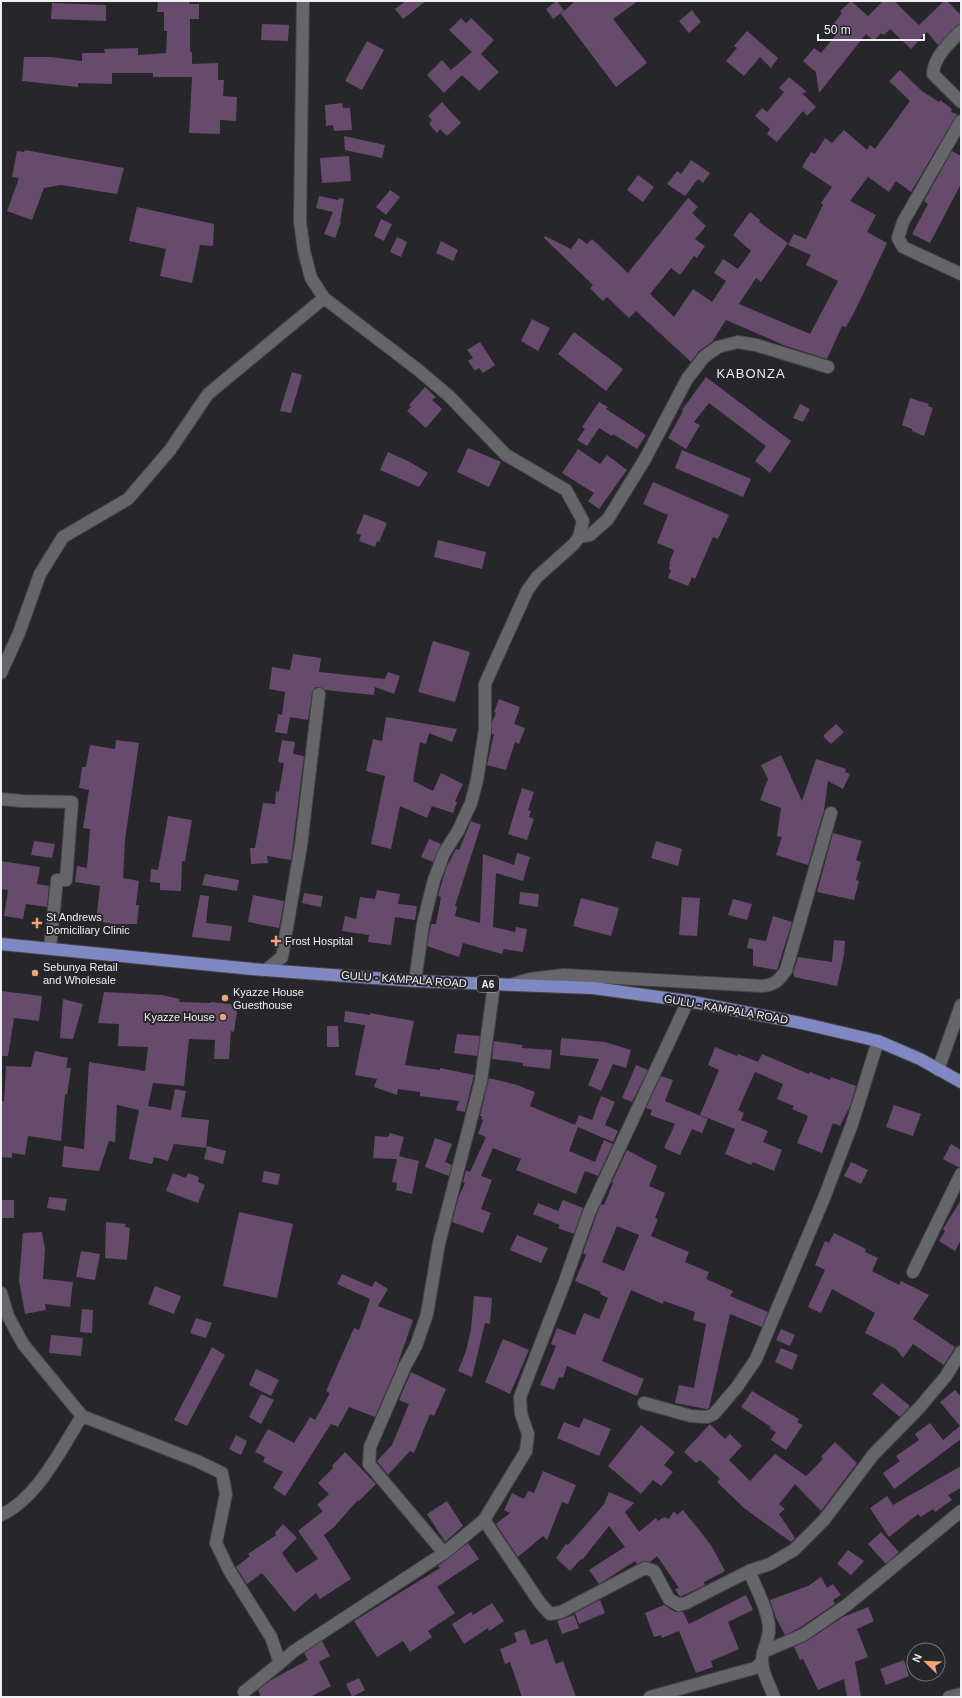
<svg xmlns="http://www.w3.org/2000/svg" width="962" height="1698" font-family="Helvetica,sans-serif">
<rect width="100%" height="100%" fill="#27262a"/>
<path fill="#674b6d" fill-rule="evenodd" d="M158,1H189V4H199V19H190V52H192V64L218,63V80H224L223,96L237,97L236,121L220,120V134L189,133L192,77H153V73H112V84L78,83V87L22,81L24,57H51L82,61V53H105L104,49L138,48V55L166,53L167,31H164V12H157Z
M406,1H426L403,19L395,9Z
M557,1L564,11L553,19L546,9Z
M575,1H638L613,19L647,63L616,87L561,14Z
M851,1L868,16L883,1H894L919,25L944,1H947L961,15V24L956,26L938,45L927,32L911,49L890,29L884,35L881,33L874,41L866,34L819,93L816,72L803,61L814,48L821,53L839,31L832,26L842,13L840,11Z
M52,3L106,5V21L51,19Z
M692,10L701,22L689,33L679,21Z
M461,18L466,23L471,18L494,40L481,54L499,72L479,91L462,75L444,93L427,75L442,60L451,70L472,52L449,30Z
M262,24L289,25L288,41L261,40Z
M747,31L778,58L771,68L760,57L744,76L726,61L737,48L734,46Z
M367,41L384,50L362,90L345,81Z
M900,70L922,91L939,102L940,100L952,109L951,112L957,114L911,192L896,181L889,192L868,177L850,201L876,215L867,232L887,243L855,311L846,327L842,326L827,359L786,346L726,320L712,342L699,351L691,362L636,311L629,318L607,297L603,301L590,288L593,285L544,238L545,236L571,249L579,238L587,244L592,239L628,273L688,198L698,207L692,213L706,226L695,239L705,246L697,258L694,256L680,275L671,268L650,294L674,317L693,289L712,302L726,281L714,273L723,259L738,269L751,251L733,235L750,212L760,220L759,222L788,243L761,282L756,278L739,304L810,334L838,281L806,265L811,255L788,245L794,234L806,239L823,205L821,203L832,187L802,167L811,152L815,154L825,138L832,143L844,130L867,150L870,145L875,149L910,101L889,81Z
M789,77L807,92L802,93L816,107L807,116L803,111L777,142L767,134L770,129L755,116L762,108L767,112L784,92L779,88Z
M442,102L461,123L447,136L440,129L437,133L429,124L432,120L428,116Z
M342,103L343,108H350L352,130L334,131L333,125L326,126L325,105Z
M344,136L385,145L382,158L345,150Z
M25,150L124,168L117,194L61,185L44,188L32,220L7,211L19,178L12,177L17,151L24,152Z
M952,151L961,156V184L930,243L912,234L928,204L924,201Z
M349,156L351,181L322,183L320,158Z
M691,160L710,173L703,183L698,179L685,196L667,184L677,171L681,174Z
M638,175L654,187L643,202L627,190Z
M390,190L400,197L386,215L376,207Z
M319,196L338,200L339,198L344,199L340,222H341L335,238L324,234L333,212L316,208Z
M137,207L214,224L213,246L200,245L192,283L160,276L166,249L129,241Z
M381,219L392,224L384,241L374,236Z
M397,237L407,242L401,257L390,252Z
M441,241L458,250L453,261L436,253Z
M532,319L550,328L538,351L521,341Z
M574,332L623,369L606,391L558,354Z
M480,342L495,365L483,373L479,368L475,371L468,361L473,358L467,350Z
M292,372L302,375L291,413L280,411Z
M706,377L791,441L770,473L755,461L766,446L709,403L694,422L700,425L686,449L668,438L683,411L682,410Z
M425,387L436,397L432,400L442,409L426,428L407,411L411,407L409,405Z
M910,398L929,404L928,406L933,408L924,436L912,431V429L902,425Z
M599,402L608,407L606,409L646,435L637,449L613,434L612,436L599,428L587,446L577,440L585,429L582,427Z
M800,404L810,409L803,422L793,418Z
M468,448L501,462L489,487L457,472Z
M578,449L600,464L607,455L627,470L599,509L588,501L594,493L562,473Z
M682,450L751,479L743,497L675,468Z
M388,452L410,462L428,473L419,487L380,470Z
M653,482L729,515L718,539L713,537L695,579L692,577L688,586L668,578L671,570L669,569L670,564H669L674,550L657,543L668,515L643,504Z
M364,514L387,523L379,542L377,541L375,547L359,541L361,535L356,533Z
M438,540L486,552L482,569L434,557Z
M433,641L470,652L455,702L418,692Z
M293,654L321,658L319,672L385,679L388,672L400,676L394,694L375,687L374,695L325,690L320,687H316L312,693L308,720L290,717L287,734L275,732L278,714L282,715L285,692L269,689L272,667L290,670Z
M499,699L520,707L514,724L525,728L519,744L515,742L506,770L487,765L494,734H492V722L496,713L494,712Z
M386,717L457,729L452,742L429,733L426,744L420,742L413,781L433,791L441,773L463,784L455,801L457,802L453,813L432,806L427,818L400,806L391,849L371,844L385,776L366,771L373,739L382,741Z
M836,724L844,732L831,744L823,736Z
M116,740L139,743L125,840L123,878L139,881L136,905H139L137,924H114L96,921L100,886L75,882L77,866L87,868L90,829L83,828L89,790L79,788L82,767H86L90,745L115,749Z
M282,740L295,742L293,754L304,756L291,860L267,856L268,863L251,864L250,848H255L263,803L275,804L276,791L279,792L284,763L278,762Z
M781,755L802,801L816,759L846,769L845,772L850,774L843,789L828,781L824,810L808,865L776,855L782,837L777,836L781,808L760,800L768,779L761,765Z
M522,788L534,792L528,810L531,811L529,817L534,819L527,840L508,834Z
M168,816L192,820L185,861H182L181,891L160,890V883L150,882L151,869L158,870Z
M471,821L481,825L455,906L457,907L455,916L480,923L483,854L514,865L517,853L530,857L523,881L496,873L493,927L515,932L516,927L527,929L523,952L504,949L502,954L463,943L459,957L427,946L431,924H436L441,897L438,896L446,868L456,849L459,850Z
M833,833L862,841L856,860L861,862L856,880L859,881L854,900L817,892Z
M429,839L441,844L433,862L421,857Z
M34,841L55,844L52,858L31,855Z
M656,841L682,849L678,866L651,858Z
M1,861L40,867L37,884L49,886L47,907L26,904L23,919L4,916L8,890L1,889Z
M205,874L239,880L237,891L202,885Z
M377,890L400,894L398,904L417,906L415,920L395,917L391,945L368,942L369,935L342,931L345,916L356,919L360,897L375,899Z
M520,892L539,894L538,907L519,904Z
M304,893L323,896L321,907L302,903Z
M200,895L209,896L206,923L232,926L230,941L192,937Z
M253,895L284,901L279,928L248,922Z
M682,897L700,898L697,936L679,935Z
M581,898L619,908L611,936L573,926Z
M733,899L752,904L747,920L728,915Z
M773,916L792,922L777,970L753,966V949L747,948L749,938L766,941Z
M834,940L845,941L844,955L837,986L794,977L793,973L798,957L832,962Z
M1,991L42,996L39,1021L14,1018L8,1056H1Z
M104,992L162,995L180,999L179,1002L211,1003V1002L238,1005L234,1032L231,1031L229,1059H214L215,1040L189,1039L184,1086L153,1083L148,1106L171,1110L175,1089L186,1091L181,1117L209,1120L206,1148L174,1144L168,1161L154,1157L152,1164L129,1159L139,1110L117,1105L115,1142L109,1141L99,1171L62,1167L64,1146L84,1149L89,1062L145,1071L148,1047L118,1046L119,1024L98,1023Z
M63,999L83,1004L73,1039L60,1038Z
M345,1011L370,1015V1013L414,1021L405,1065L440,1070V1068L474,1075L465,1112L456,1110L459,1101L420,1096V1092L398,1089L397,1095L374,1087L377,1079L355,1075L365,1025L344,1022Z
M327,1026H338L339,1047H327Z
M457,1034L480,1036L477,1056L454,1053Z
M561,1038L605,1042L631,1050L626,1068L613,1064L601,1091L588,1085L599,1059L560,1055Z
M494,1041L522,1045V1048L552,1050L550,1069L523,1066V1063L492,1059Z
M715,1047L737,1056L738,1054L758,1062L762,1054L809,1074L810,1072L830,1080L831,1077L856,1086L850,1106L840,1126L833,1123L822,1153L797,1143L808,1116L792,1109L794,1106L777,1099L783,1084L755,1072L738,1110L744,1113L741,1120L768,1131L763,1142L782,1150L774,1171L753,1162L751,1165L725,1154L735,1129L700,1115L719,1070L708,1065Z
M35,1051L68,1058L66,1068H71L67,1095L65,1094L61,1141L28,1136L25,1155L12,1153V1158L1,1157V1101H4L6,1066L31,1067Z
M636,1065L648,1070L632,1102L622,1098Z
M661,1076L673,1080L665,1101L708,1119L702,1133L692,1129L680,1155L664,1148L675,1124L650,1115L652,1110L646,1108Z
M489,1078L517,1085L535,1092L530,1106L575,1125L579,1115L592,1120L601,1096L615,1102L605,1125L618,1131L613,1142L578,1127L569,1151L595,1162L604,1140L613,1144L598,1176L585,1171L576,1194L516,1170L521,1159L493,1148L481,1176L492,1180L481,1209L491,1213L483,1233L452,1222L459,1196L465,1183L463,1182L466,1170L470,1172L486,1137L478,1134L483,1120L481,1119L482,1116H480Z
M894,1105L921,1114L913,1136L886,1127Z
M390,1133L404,1137L399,1156L419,1161L412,1194L396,1190L397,1183L392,1182L397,1159L373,1158L375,1136L388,1137Z
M435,1138L452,1144L445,1162L452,1165L449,1176L425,1167Z
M951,1144L961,1150V1167H958L943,1159Z
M207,1146L226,1151L223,1164L204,1159Z
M627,1150L657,1166L649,1186L665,1193L655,1218L658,1219L651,1236L689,1252L685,1262L709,1272L706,1279L733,1291L730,1296L768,1312L762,1327L730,1314L709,1408L706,1409L675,1403L679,1385L694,1388L706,1324L693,1320L695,1312L664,1301L663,1304L631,1290L602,1361L644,1379L637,1396L567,1366L563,1378L559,1377L554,1390L540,1385L556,1346L551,1344L557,1328L575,1335L584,1313L599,1319L608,1298L600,1294L601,1292L575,1281L586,1255L583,1253L596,1216L601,1204L604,1205L613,1183L612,1182ZM617,1226L639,1235L624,1271L602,1262Z
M851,1162L868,1170L861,1184L844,1176Z
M264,1171L280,1174L278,1185L262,1182Z
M173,1173L186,1178L188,1173L199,1177L198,1182L205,1185L198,1203L166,1191Z
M49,1197L67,1199L65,1211L47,1208Z
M1,1200H14V1218H1Z
M563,1200L583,1208L574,1234L558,1228L560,1225L533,1214L538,1203L558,1211Z
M961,1200V1240L955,1251L939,1241L945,1231L943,1229Z
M239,1212L293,1224L277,1298L223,1286Z
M106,1222L126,1224L125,1227L130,1228L127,1260L105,1258Z
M42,1232L45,1249L43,1279L73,1282L70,1307L45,1304L46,1310L25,1314L19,1280L23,1233Z
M834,1233L866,1249L865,1252L878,1258L872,1271L899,1285L901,1281L929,1295L913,1319L955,1347L944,1365L913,1344L903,1358L896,1349L865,1333L875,1313L832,1289L821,1313L808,1307L825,1270L815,1265L825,1241L829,1243Z
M517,1235L548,1248L541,1263L510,1250Z
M81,1251L100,1254L95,1280L76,1277Z
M342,1274L372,1287L375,1281L388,1289L378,1306L413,1320L397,1366L375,1417L349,1407L338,1427L331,1424L285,1496L273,1488L283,1472L263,1462L265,1457L255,1452L268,1429L294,1443L310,1417L315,1420L330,1393L326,1391L354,1328L359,1330L370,1299L337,1284Z
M155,1286L181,1296L174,1314L148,1304Z
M474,1296L492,1298L490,1324L485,1323L472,1377L458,1371L466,1351L471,1329Z
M82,1309L93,1310L92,1333L80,1332Z
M196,1318L212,1323L206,1338L190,1333Z
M781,1329L795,1335L790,1346L776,1340Z
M51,1335L83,1338L81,1356L49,1353Z
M503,1339L529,1350L510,1394L485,1382Z
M212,1347L225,1355L187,1426L174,1420Z
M781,1348L798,1355L792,1370L775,1362Z
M256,1369L279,1380L271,1396L249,1385Z
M411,1372L446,1389L434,1416L430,1414L414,1453L410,1451L388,1475L377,1461L392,1445L409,1404L399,1400Z
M882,1383L910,1406L900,1417L872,1394Z
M955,1390L961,1397V1439L894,1489L883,1473L900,1461L896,1456L919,1440L915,1434L930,1423L943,1440L960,1426L940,1402Z
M752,1391L799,1419L797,1422L803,1425L786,1450L771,1440L776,1432L770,1429L771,1427L741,1407Z
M261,1394L274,1400L261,1424L249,1417Z
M584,1418L611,1429L599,1456L557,1438L564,1422L579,1428Z
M710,1424L725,1439L730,1434L742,1446L729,1460L750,1481L775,1454L806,1476L823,1459L821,1457L835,1442L857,1463L821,1511L795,1484L779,1504L785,1509L779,1514L795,1538L791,1542L744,1508L717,1482L720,1479L700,1460L696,1463L684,1452Z
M641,1425L675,1452L664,1465L673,1472L661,1486L653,1480L641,1494L608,1466Z
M236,1435L247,1441L241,1455L229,1449Z
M345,1452L376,1484L359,1501L358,1500L334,1527L324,1535L351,1579L320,1599L316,1593L294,1612L262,1573L247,1584L236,1567L250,1556L248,1554L276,1535L275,1533L283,1524L297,1538L282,1553L296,1573L318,1559L298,1531L323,1511L317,1505L329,1494L318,1483L333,1468L332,1466Z
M961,1466V1488L948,1495L952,1500L935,1512L933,1509L921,1517L918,1514L889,1537L870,1508L887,1496L893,1505Z
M543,1471L576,1485L568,1504L562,1502L547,1540L543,1536L518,1557L496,1524L510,1513L504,1510L512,1493L524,1499L528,1491L534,1493Z
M609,1492L634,1503L625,1512L639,1532L656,1518L658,1521L664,1517L669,1519L674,1511L677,1515L683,1510L711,1545L725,1571L704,1582L705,1585L680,1597L675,1589L679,1588L657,1556L650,1562L644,1561L637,1564L635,1561L599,1584L589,1570L625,1547L609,1526L582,1560L581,1559L570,1571L556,1558L566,1544L568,1545L593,1517L604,1504Z
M447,1501L463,1526L445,1542L427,1514Z
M881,1532L899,1552L886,1564L868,1544Z
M468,1543L479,1559L437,1587L455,1613L428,1631L432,1637L410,1652L403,1641L377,1657L354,1621L440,1568L438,1566Z
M848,1550L864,1561L851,1575L837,1564Z
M821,1577L827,1588L833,1584L841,1595L833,1600L835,1604L799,1628L785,1635L776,1618L770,1600L808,1586Z
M746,1595L753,1610L728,1622L739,1649L711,1661L713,1667L696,1673L679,1631L662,1638L661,1635L654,1637L645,1613L664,1605L675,1612H683L689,1624Z
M600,1600L605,1613L579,1624L575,1613Z
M492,1603L504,1621L489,1631L488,1628L464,1644L452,1624L471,1612L473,1615Z
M868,1607L874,1621L857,1629L868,1657L855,1662L861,1697H847L844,1679L818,1690L803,1659L800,1660L794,1647L807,1641L843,1617Z
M574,1615L579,1628L562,1634L557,1621Z
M525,1629L531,1645L547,1639L556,1664L563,1661L576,1697H522L510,1662L505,1664L500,1649L517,1642L514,1633Z
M322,1641L330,1656L319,1662L331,1686L310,1697H261L258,1690L271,1680L308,1660L304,1653Z
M904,1660L909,1676L886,1685L880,1669Z
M359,1678L365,1690L352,1697L346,1684Z"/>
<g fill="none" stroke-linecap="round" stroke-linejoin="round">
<defs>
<path id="minor" d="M303,1L300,221L304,251L311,278L324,298L417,369L449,396L506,455L566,490L583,521L579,537L574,544L537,577L527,591L485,684V730L477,780L471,803L458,831L444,853L434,880L423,924L415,981
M961,31C950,42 933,58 933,74L961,102
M961,121L903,222L898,238L903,247L961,274
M579,537L590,535L608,519L645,459L687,379L704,357L718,347L738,342L756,345L828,367
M1,673L19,633L40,574L63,537L128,499L170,450L208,394L324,298
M1,799L22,801L72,802L66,880H57L50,948
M266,970L282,957L301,845L319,694
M513,984L530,979L564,975L762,986C774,985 779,981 786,970L831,813
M494,985L481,1081L439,1243L427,1314L416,1346L405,1366L370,1447L369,1464L444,1553L484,1520L526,1451L528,1434L521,1414L520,1397L565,1281L589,1213L688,1001
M938,1070L961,1005
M913,1272L961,1174
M1,1293L8,1316L23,1344L82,1416L197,1461L222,1473L226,1494L216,1543L229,1570L271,1637L280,1663L244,1692
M644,1403L691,1416L707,1417L714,1414L737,1387L756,1359L824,1198L852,1124L878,1041
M1,1515C38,1498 61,1449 82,1416
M484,1520L540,1603L550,1614L561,1612L645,1568L654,1571L669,1599L679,1605L686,1603L749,1571L770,1564L794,1550L824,1520L873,1455L920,1407L946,1376L961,1352
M749,1571C756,1588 769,1612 769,1629C769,1638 765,1645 763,1653C759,1668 769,1683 774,1697
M763,1652L803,1635L847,1605L961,1511
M280,1663L294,1651L444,1553
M650,1697L755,1668L761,1663
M949,1697L961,1694"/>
<path id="major" d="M1,944L252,969L415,981L593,988L688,1001L801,1023L878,1041L920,1059L961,1082"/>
</defs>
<use href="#minor" stroke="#464549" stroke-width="14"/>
<use href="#major" stroke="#464549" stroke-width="14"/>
<use href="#minor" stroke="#66656a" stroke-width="12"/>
<use href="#major" stroke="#7f88c2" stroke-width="12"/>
</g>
<g fill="#efa377" stroke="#27262a" stroke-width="1.5">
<path d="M35 917h4v4h4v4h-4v4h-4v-4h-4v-4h4z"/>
<path d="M274 935h4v4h4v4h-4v4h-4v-4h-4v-4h4z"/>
<circle cx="35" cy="973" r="4"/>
<circle cx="225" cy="998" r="4"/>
<circle cx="223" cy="1017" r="4"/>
</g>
<g text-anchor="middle" stroke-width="4" stroke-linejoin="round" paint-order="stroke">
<rect fill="#27262a" stroke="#b3b2b6" stroke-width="1" x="477" y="976" width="22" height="16" rx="3"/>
<g font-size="10" font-weight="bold" fill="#efeef2">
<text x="488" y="988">A6</text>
</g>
<g font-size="11" fill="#efeef2" stroke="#27262a" text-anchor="start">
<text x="46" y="921">St Andrews<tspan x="46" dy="13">Domiciliary Clinic</tspan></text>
<text x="285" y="945">Frost Hospital</text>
<text x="43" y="971">Sebunya Retail<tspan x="43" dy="13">and Wholesale</tspan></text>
<text x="233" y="996">Kyazze House<tspan x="233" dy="13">Guesthouse</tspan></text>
<text x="215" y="1021" text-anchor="end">Kyazze House</text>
</g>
<g font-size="11" fill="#efeef2" stroke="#27262a">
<text transform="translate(404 979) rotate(4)" y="4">GULU - KAMPALA ROAD</text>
<text transform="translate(726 1009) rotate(10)" y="4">GULU - KAMPALA ROAD</text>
</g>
<g font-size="13" letter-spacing="1" fill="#efeef2" stroke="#27262a">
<text x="751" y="378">KABONZA</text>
</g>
</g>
<rect width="962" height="1698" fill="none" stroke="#efeef2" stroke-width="4"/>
<g transform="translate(926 1662) rotate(293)"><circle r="19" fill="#27262a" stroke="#77767a"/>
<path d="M0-3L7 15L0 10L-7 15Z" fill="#efa377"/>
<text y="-6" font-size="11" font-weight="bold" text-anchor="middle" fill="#efeef2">N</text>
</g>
<path d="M818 34v6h106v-6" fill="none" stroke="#efeef2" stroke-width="2"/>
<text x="824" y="34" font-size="12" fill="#efeef2" stroke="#27262a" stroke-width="3" paint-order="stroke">50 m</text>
</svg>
